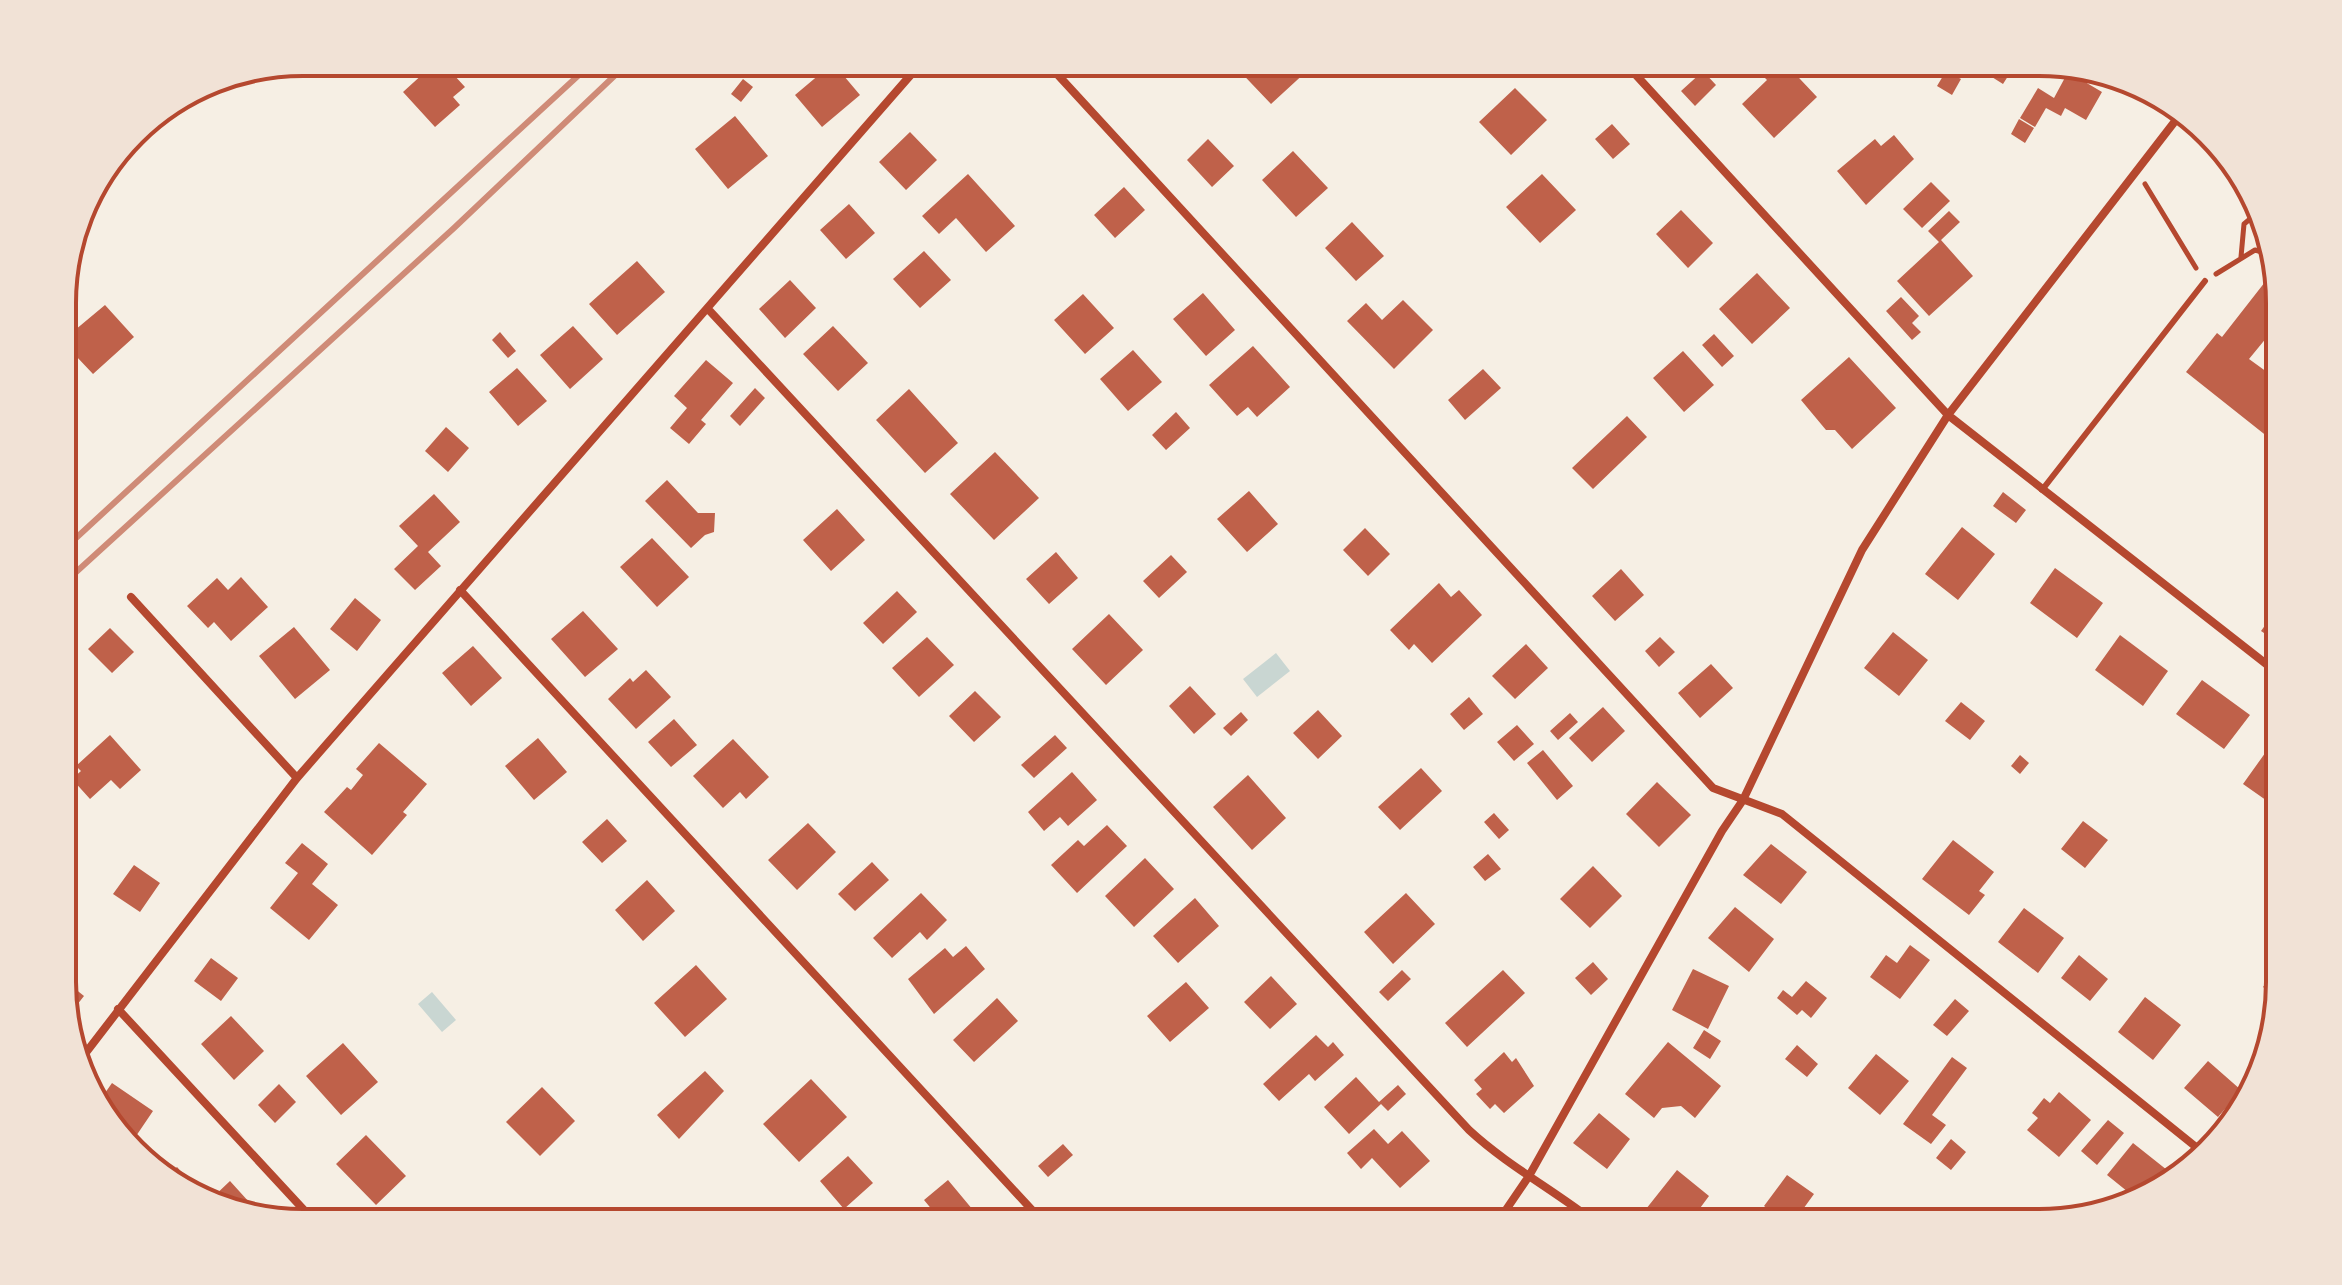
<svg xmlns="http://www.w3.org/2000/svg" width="2342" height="1285" font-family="Helvetica,sans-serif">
<rect width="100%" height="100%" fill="#f6efe4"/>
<path fill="#c9d6d2" d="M1276,653L1290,671L1257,697L1243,679Z
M432,992L456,1020L442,1032L418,1004Z"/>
<path fill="#bf614a" d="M436,62H442L465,87L453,97L460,105L435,127L403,92Z
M1231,62H1300L1308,70L1271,104Z
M1749,62H1784L1817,97L1774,138L1742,104L1767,80Z
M1955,62L1965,69L1959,75L1950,67Z
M1968,62H2017L2003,84Z
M833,63L860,95L822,127L795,95Z
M1703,71L1716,85L1695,106L1681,91Z
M1946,71L1961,79L1952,95L1937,86Z
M2068,72L2102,92L2086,120L2065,108L2061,116L2046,108L2035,127L2020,118L2038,88L2054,98Z
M743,79L753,87L741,102L731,94Z
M1515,88L1547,120L1511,155L1479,122Z
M735,116L768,156L728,189L695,149Z
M2019,119L2034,128L2025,143L2011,134Z
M1612,124L1630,144L1613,159L1595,139Z
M910,132L937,160L906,190L879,162Z
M1894,135L1914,159L1866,205L1837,171L1875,139L1881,146Z
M1208,139L1234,166L1212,187L1187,160Z
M1293,151L1328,188L1296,217L1262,180Z
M968,174L1015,226L986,252L956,218L939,234L922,216Z
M1542,174L1576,210L1540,243L1506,207Z
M1931,182L1950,201L1922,228L1903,209Z
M1124,187L1145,210L1115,238L1094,215Z
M849,204L875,233L846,259L820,230Z
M1681,210L1713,243L1688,268L1656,234Z
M1949,211L1960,222L1941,240L1973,276L1929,316L1897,281L1939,242L1928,231Z
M1352,222L1384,256L1356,281L1325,248Z
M924,251L951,280L920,308L893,279Z
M71,255L79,264L65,276Z
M637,261L665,292L617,335L589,304Z
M1757,273L1790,308L1752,344L1719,309Z
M790,280L816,308L785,338L759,309Z
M2265,282L2278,293V336L2272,331L2249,359L2278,380V445L2186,372L2217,333L2222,337Z
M1203,293L1235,330L1206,356L1173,319Z
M1083,294L1114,328L1085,354L1054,320Z
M1901,297L1919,316L1912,323L1921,332L1912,340L1886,311Z
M1403,300L1433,330L1394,369L1347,321L1366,303L1382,320Z
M105,305L134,337L93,374L76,356L65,366L63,340Z
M573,326L603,359L570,389L540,355Z
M833,326L868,363L838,391L803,354Z
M500,332L516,351L508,358L492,340Z
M1714,334L1734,356L1722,367L1702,345Z
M1253,346L1290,387L1257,417L1248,407L1237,416L1209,385Z
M1133,350L1162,382L1128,411L1100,379Z
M1683,351L1714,385L1684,412L1653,378Z
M1849,357L1896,408L1852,449L1835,430H1826L1801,400Z
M706,360L733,383L701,420L706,424L689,444L670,428L687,408L674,396Z
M517,368L547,401L518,426L489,392Z
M1483,369L1501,388L1465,420L1448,400Z
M755,388L765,398L740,426L730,416Z
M909,389L958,443L925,473L876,420Z
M1176,412L1190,428L1166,450L1152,435Z
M1627,416L1647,437L1593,489L1572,468Z
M446,427L469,448L448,472L425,451Z
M68,438L76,447L63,459V443Z
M995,452L1039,498L994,540L950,494Z
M667,480L698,513H715L714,532L705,535L691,548L645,501Z
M1249,491L1278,524L1247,552L1217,519Z
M2003,492L2026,510L2016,523L1993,506Z
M434,494L460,522L428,552L441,566L415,590L394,569L418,546L399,526Z
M837,509L865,540L831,571L803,540Z
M1962,527L1995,554L1958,600L1925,574Z
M1365,528L1390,554L1368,576L1343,550Z
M652,538L689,577L657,607L620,567Z
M1056,552L1078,578L1049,604L1026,579Z
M1171,555L1187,572L1159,598L1143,581Z
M2055,568L2103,603L2077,638L2030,603Z
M1621,569L1644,595L1615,621L1592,596Z
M241,577L268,607L231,641L214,622L208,628L187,606L217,578L228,590Z
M1439,583L1451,597L1459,590L1482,615L1432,663L1414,644L1409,650L1390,630Z
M897,591L917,612L883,644L863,623Z
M355,598L381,620L357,651L330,629Z
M2279,606V643L2261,631Z
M583,611L618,649L585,677L551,639Z
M1109,614L1143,650L1106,685L1072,649Z
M294,627L330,670L295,699L259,656Z
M110,628L134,652L112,673L88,649Z
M1893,632L1928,660L1899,696L1864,668Z
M2120,635L2168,671L2143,706L2095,670Z
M927,637L954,665L919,697L892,668Z
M1660,637L1675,652L1659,667L1645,651Z
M1526,644L1548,668L1515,699L1492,676Z
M473,646L502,678L471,706L442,673Z
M1711,664L1733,688L1700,718L1678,693Z
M646,670L671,697L636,729L608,699L630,678L633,682Z
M2202,680L2250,715L2224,749L2176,714Z
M1190,686L1216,714L1194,734L1169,706Z
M975,691L1001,717L974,742L949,716Z
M1469,697L1483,714L1464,730L1450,714Z
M1961,702L1985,721L1970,740L1945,721Z
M1603,707L1625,731L1592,762L1569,738Z
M1318,710L1342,736L1318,759L1293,733Z
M1241,712L1248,720L1231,736L1223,728Z
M1570,713L1578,722L1558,740L1550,731Z
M674,719L697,745L671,767L648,742Z
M1517,725L1534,744L1514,761L1497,742Z
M110,735L141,770L120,789L111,780L90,799L72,779L81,771L76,766Z
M1055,735L1067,748L1034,778L1021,765Z
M538,738L567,772L534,800L505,766Z
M733,739L769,777L746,799L740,792L723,808L693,776Z
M379,743L427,784L403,812L407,815L372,855L324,812L347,787L351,790L363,775L356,769Z
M2268,749L2279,757L2280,810L2243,784Z
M1543,750L1573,786L1557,800L1527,763Z
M2020,755L2029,763L2020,774L2011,766Z
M1421,768L1442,791L1400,830L1378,807Z
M1072,772L1097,800L1068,826L1060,817L1044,831L1028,812Z
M1248,775L1286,818L1252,850L1213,807Z
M1657,782L1691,815L1659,847L1626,814Z
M1494,813L1509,830L1499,839L1484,822Z
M607,819L627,841L602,863L582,842Z
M2083,821L2108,840L2085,868L2061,849Z
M808,823L836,852L797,890L768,860Z
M1107,825L1127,846L1077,893L1051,865L1078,840L1084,846Z
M1953,840L1994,872L1979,891L1985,895L1969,915L1922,879Z
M302,843L328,864L312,884L338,905L309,940L270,908L298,873L285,863Z
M1771,844L1807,872L1781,904L1743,875Z
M1488,854L1501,869L1485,881L1473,867Z
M1145,858L1174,889L1134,927L1105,896Z
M872,862L889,880L855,911L838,894Z
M134,865L160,883L140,912L113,894Z
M1593,866L1622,896L1590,928L1560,899Z
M647,880L675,911L643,941L615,910Z
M921,893L947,920L927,940L920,932L892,958L873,938Z
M1406,893L1435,924L1393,964L1364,932Z
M1195,898L1219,926L1178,963L1153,936Z
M1735,907L1774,939L1749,972L1708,938Z
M2024,908L2064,938L2038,973L1998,942Z
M1910,945L1930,960L1900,999L1870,977L1886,955L1897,963Z
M966,946L985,969L934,1014L908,979L945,948L953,957Z
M2079,955L2108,979L2090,1001L2061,978Z
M211,958L238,978L221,1001L194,981Z
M1593,962L1608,979L1591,995L1575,978Z
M696,965L727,999L685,1037L654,1003Z
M2280,965V983L2277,997L2263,987Z
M1693,969L1729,986L1708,1029L1672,1010Z
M1402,970L1411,979L1388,1001L1379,992Z
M1503,970L1525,993L1467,1047L1445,1023Z
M1271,976L1297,1004L1270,1029L1244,1002Z
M64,980L84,996L66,1019L64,1014Z
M1806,981L1827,998L1811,1018L1802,1010L1797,1015L1777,998L1783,990L1792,997Z
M1186,982L1209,1008L1170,1042L1147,1016Z
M2145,997L2181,1025L2153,1060L2118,1032Z
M997,998L1018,1021L974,1062L953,1040Z
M1955,999L1969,1011L1947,1036L1933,1025Z
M231,1016L264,1051L234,1080L201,1044Z
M1704,1030L1721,1041L1710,1059L1693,1048Z
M1316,1035L1328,1047L1333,1042L1344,1055L1315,1081L1309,1074L1279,1101L1263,1084Z
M1668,1042L1721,1086L1695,1118L1681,1106L1662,1108L1654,1118L1625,1094Z
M343,1043L378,1082L341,1115L306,1076Z
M1797,1045L1818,1064L1807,1077L1785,1059Z
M1504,1052L1512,1062L1516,1058L1534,1086L1504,1113L1495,1104L1490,1109L1476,1094L1482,1089L1474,1080Z
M1876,1054L1909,1081L1880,1115L1848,1088Z
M1952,1057L1967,1068L1932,1115L1946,1125L1931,1144L1903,1124Z
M2208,1061L2241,1090L2218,1117L2184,1088Z
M705,1071L724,1091L679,1139L657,1115Z
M1356,1077L1379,1102L1398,1085L1406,1094L1388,1111L1381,1104L1349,1134L1324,1107Z
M811,1079L847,1117L799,1162L763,1124Z
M112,1083L153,1111L132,1142L103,1116L98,1103Z
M279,1084L296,1102L275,1123L258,1105Z
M542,1087L575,1121L540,1156L506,1122Z
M2059,1092L2091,1120L2059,1157L2027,1130L2038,1118L2032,1113L2044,1098L2050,1103Z
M1599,1113L1630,1139L1607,1169L1573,1143Z
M2108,1120L2124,1133L2097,1165L2081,1151Z
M1374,1129L1388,1144L1402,1131L1430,1161L1400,1188L1372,1158L1361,1169L1347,1153Z
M366,1135L406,1176L376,1205L336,1164Z
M1951,1139L1966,1152L1951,1170L1936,1158Z
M2133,1143L2167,1170L2150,1190L2133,1196L2107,1175Z
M1063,1144L1073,1155L1048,1177L1038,1166Z
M848,1156L873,1183L844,1209L820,1181Z
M177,1167L199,1191L194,1196L169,1174Z
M1677,1170L1709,1196L1689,1223H1663L1646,1209Z
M1787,1175L1814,1194L1793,1223H1786L1764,1206Z
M948,1180L973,1210L958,1223H943L924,1200Z
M230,1181L249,1202L242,1209L211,1199Z
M1396,1211L1407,1223H1383Z"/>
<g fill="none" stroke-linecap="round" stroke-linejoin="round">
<path stroke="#b5482f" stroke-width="5" d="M2145,184L2196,268
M2241,257L2244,224L2256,214
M2216,274L2255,250L2272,255"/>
<path stroke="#b5482f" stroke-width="6" d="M2042,490L2205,281"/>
<path stroke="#b5482f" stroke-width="8" d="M1046,62L1713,788L1782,814L2201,1151
M1624,62L1948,415L2279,674
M708,309L1469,1130C1508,1166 1554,1190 1596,1223
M460,590L1044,1223
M131,597L297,778
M118,1009L316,1223
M81,1059L297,778L922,62
M1497,1223L1529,1176L1722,831L1743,800L1862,550L1948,415L2179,116"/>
<path stroke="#cf8b77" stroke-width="6" d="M63,550L593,62
M63,584L454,228L629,62"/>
</g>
<path d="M0 0H2342V1285H0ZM303 76H2039A227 227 0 0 1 2266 303V982A227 227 0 0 1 2039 1209H303A227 227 0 0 1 76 982V303A227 227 0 0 1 303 76Z" fill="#f1e2d6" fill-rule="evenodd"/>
<path fill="none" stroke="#b5482f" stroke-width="4" d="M303 76H2039A227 227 0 0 1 2266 303V982A227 227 0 0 1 2039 1209H303A227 227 0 0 1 76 982V303A227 227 0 0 1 303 76Z"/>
</svg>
